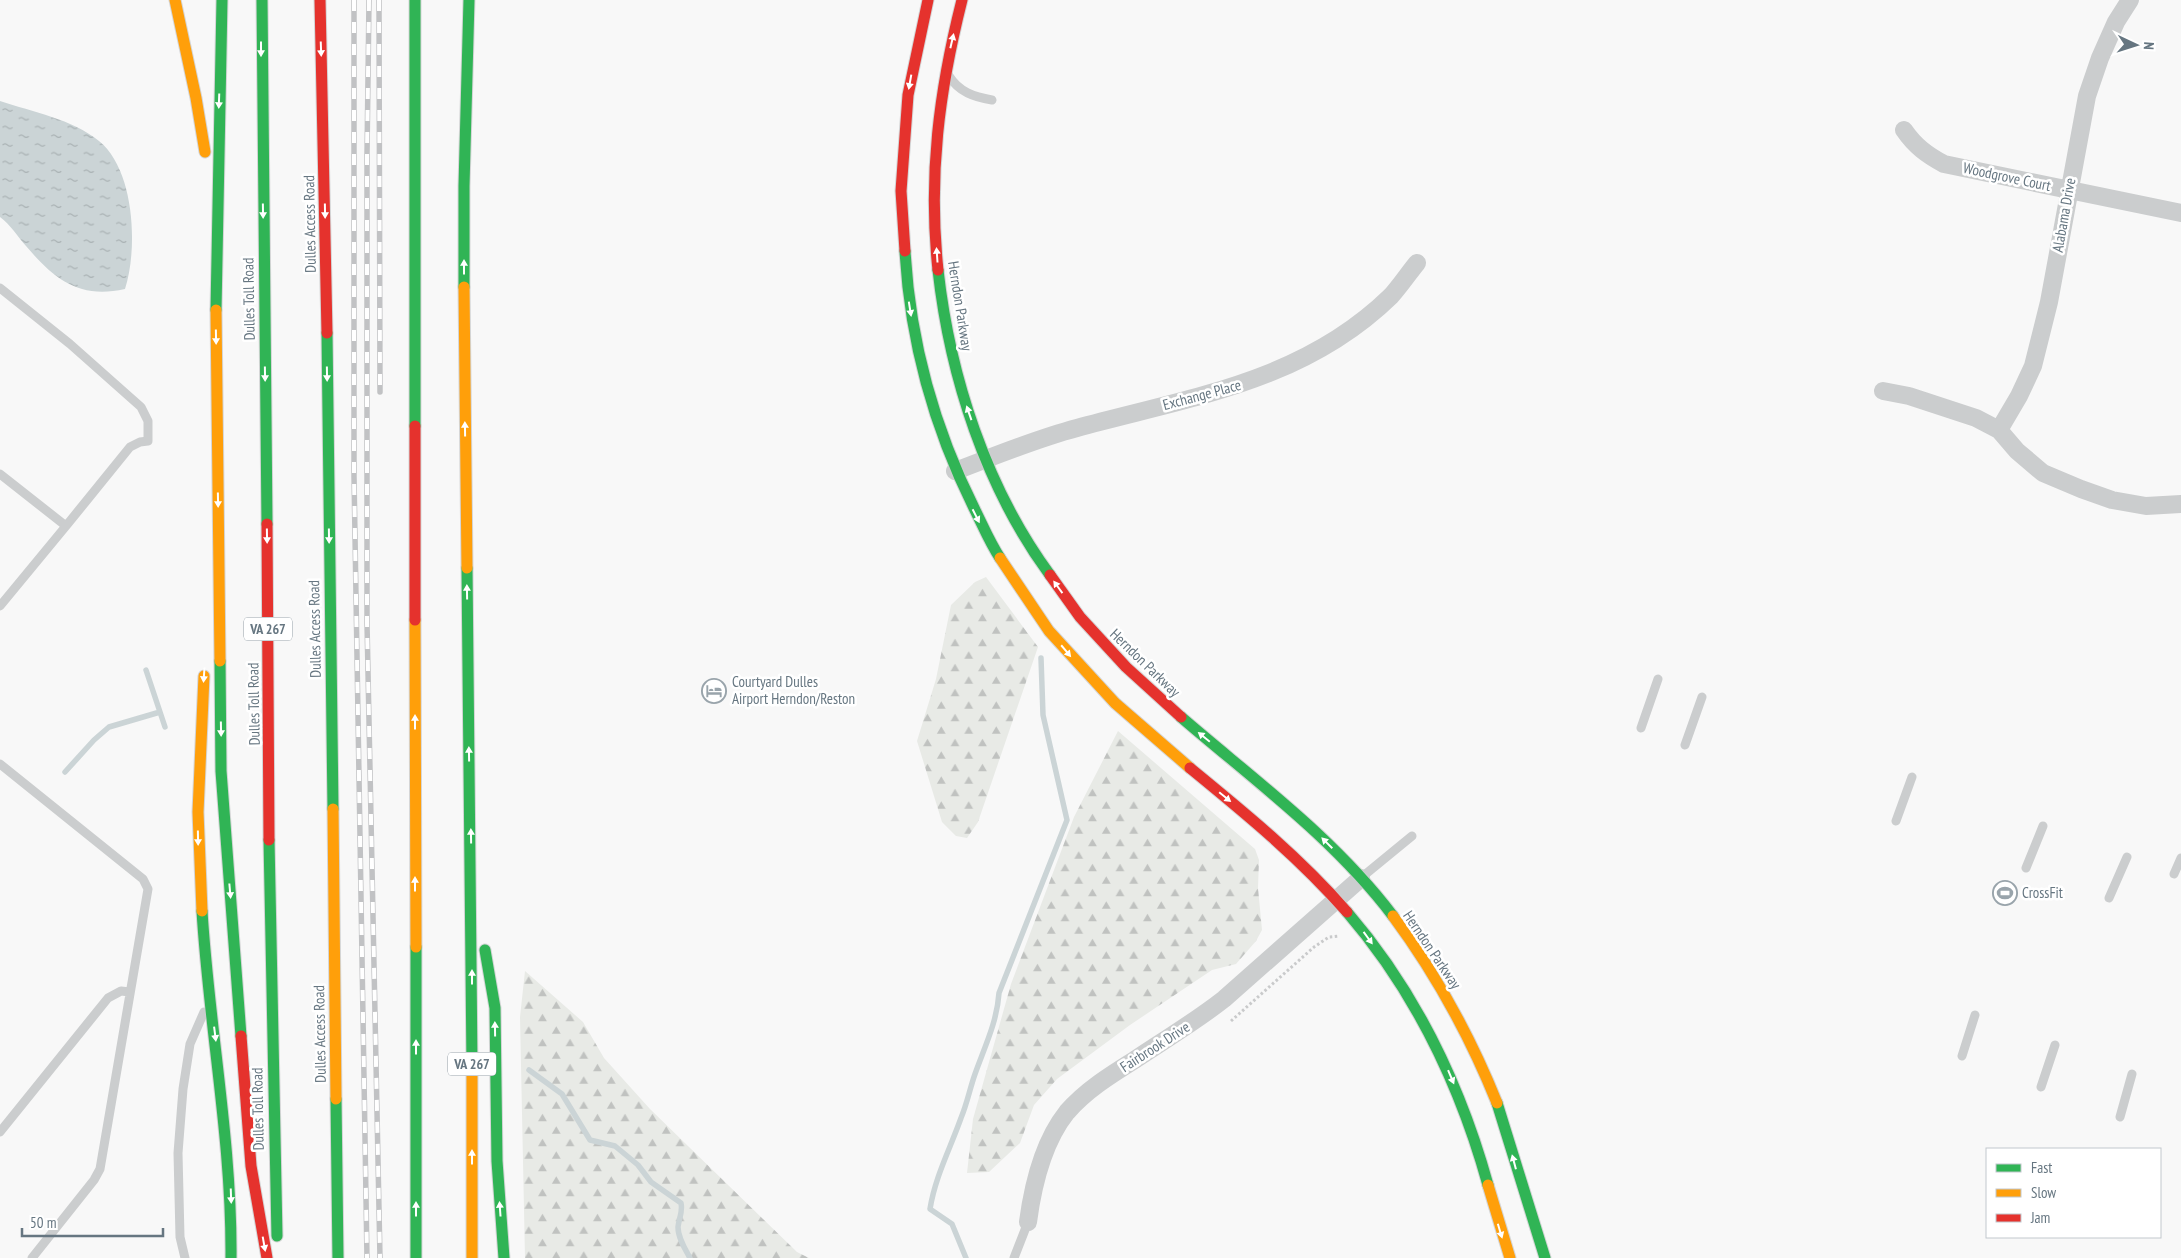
<svg xmlns="http://www.w3.org/2000/svg" width="2181" height="1258" font-family="'PT Sans Narrow',sans-serif">
<defs>
<pattern id="forest-firs" width="22" height="20" patternUnits="userSpaceOnUse" patternTransform="scale(1.25)"><rect width="22" height="20" fill="#e8eae6"/><path d="M5 1l3.5 6h-7zM16 11l3.5 6h-7z" fill="#c0c2c0"/></pattern>
<pattern id="water-ripples" width="26" height="14" patternUnits="userSpaceOnUse" patternTransform="scale(1.25)"><rect width="26" height="14" fill="#cbd4d6"/><path d="M2 4q2-2 4 0t4 0M15 11q2-2 4 0t4 0" fill="none" stroke="#a9b1b3"/></pattern>
</defs>
<rect width="100%" height="100%" fill="#f8f8f8"/>
<path fill="url(#forest-firs)" d="M986,577L1038,647L978,822L967,838L956,836L942,822L917,741L936,679L951,605L975,582Z
M1118,731L1255,849L1259,860L1258,888L1262,930L1256,941L1236,964L1212,970L1130,1025L1057,1079L1034,1105L1020,1143L989,1172L967,1173L973,1119L1011,984L1074,817Z
M525,971L583,1022L604,1058L650,1109L797,1252L809,1258H525L520,1017Z"/>
<path fill="url(#water-ripples)" d="M0,101C33,112 72,119 99,141C135,170 138,249 125,289C79,299 55,280 26,246C18,237 10,224 0,217Z"/>
<g fill="none" stroke-linecap="round" stroke-linejoin="round">
<path stroke="#cbd4d6" stroke-width="5.5" d="M146,670L165,727
M65,772L94,740L109,727L160,712
M529,1070L562,1094L590,1140L615,1146L638,1165L651,1182L681,1203C683,1212 679,1218 678,1227C678,1238 685,1249 690,1258
M966,1258L952,1224L930,1209C935,1177 950,1149 961,1118C967,1104 970,1088 975,1074C985,1046 997,1022 999,993L1067,820L1043,715L1041,658"/>
<defs>
<path id="fast" d="M262,0L267,524
M415,0V426
M905,251C910,341 935,430 975,510C983,526 990,543 1000,558
M938,270C950,377 986,488 1050,575
M464,287V186L469,0
M216,310L222,0
M327,333L333,809
M467,568L472,1065
M220,661L221,771L241,1036
M1181,717C1254,780 1334,838 1393,916
M269,840L277,1236
M202,911C209,1027 232,1141 231,1258
M1347,912C1415,991 1460,1084 1488,1185
M416,947V1258
M485,950L495,1008L497,1161L504,1258
M336,1099L338,1258
M1497,1103L1545,1258"/>
<path id="slow" d="M175,0L196,98L205,152
M464,287L467,568
M216,310L220,661
M1000,558L1049,631L1115,703L1190,768
M415,620L416,947
M333,809L336,1099
M202,911L198,812L204,676
M1393,916C1436,974 1470,1036 1497,1103
M472,1065V1258
M1488,1185L1510,1258"/>
<path id="jam" d="M320,0L327,333
M905,251L901,191L908,95L928,0
M938,270C928,176 939,91 962,0
M415,426V620
M267,524L269,840
M1050,575L1080,617L1126,667L1181,717
M1190,768C1245,813 1300,858 1347,912
M241,1036L251,1166L267,1258"/>
</defs>
<use href="#fast" stroke="#d4d5d6" stroke-width="13"/>
<use href="#slow" stroke="#d4d5d6" stroke-width="13"/>
<use href="#jam" stroke="#d4d5d6" stroke-width="13"/>
<path stroke="#c9cacb" stroke-width="3" stroke-dasharray="2.5 2.5" stroke-linecap="butt" d="M1231,1021L1314,947L1329,937L1339,936"/>
<path stroke="#cbcdce" stroke-width="9" d="M949,76C959,92 974,97 992,100
M0,288L70,344L141,407L148,421V441L140,442L130,447L66,526
M0,474L66,526L0,606
M1641,728L1658,679
M1685,745L1702,697
M0,764L143,879L148,889L100,1169L94,1180L32,1258
M1896,821L1912,777
M2026,868L2043,826
M2174,874L2181,858
M1362,877L1412,836
M2109,898L2127,857
M1962,1056L1975,1015
M2041,1087L2055,1045
M2120,1117L2132,1074
M0,1132L108,998L121,991L130,992
M185,1258L180,1237L178,1153L183,1089L190,1044L204,1012
M1014,1258L1028,1222"/>
<path stroke="#cbcdce" stroke-width="18" d="M1904,130C1915,146 1927,155 1944,164L2181,213
M1883,391L1909,396L1976,418L1999,430L2017,451L2043,473L2081,489L2112,500L2146,506L2181,504
M1999,430L2019,396L2033,366L2049,302L2087,96L2100,58L2116,22L2130,0
M955,471C995,456 1035,439 1077,428C1190,397 1303,382 1391,296C1400,286 1408,274 1417,263
M1028,1222C1033,1184 1043,1142 1067,1112C1086,1090 1112,1074 1136,1059C1166,1039 1196,1021 1224,999L1361,878"/>
<use href="#fast" stroke="#30b455" stroke-width="11"/>
<use href="#slow" stroke="#ff9f0a" stroke-width="11"/>
<use href="#jam" stroke="#e5322d" stroke-width="11"/>
<defs>
<path id="rail" d="M354,0V476L367,1258
M369,0L367,155V623L380,1258
M379,0L380,392"/>
</defs>
<use href="#rail" stroke="#c1c2c4" stroke-width="5.5"/>
<use href="#rail" stroke="#fff" stroke-width="4" stroke-dasharray="11" stroke-linecap="butt"/>
</g>
<defs><path id="oneway-solid" d="M-6-.8H1V-3.2L6.5 0L1 3.2V.8H-6Z" transform="scale(1.25)"/></defs>
<g fill="#fff">
<use href="#oneway-solid" transform="translate(952 41) rotate(-77)"/>
<use href="#oneway-solid" transform="translate(261 49) rotate(90)"/>
<use href="#oneway-solid" transform="translate(321 49) rotate(88)"/>
<use href="#oneway-solid" transform="translate(910 82) rotate(100)"/>
<use href="#oneway-solid" transform="translate(219 101) rotate(92)"/>
<use href="#oneway-solid" transform="translate(263 211) rotate(89)"/>
<use href="#oneway-solid" transform="translate(325 211) rotate(89)"/>
<use href="#oneway-solid" transform="translate(937 255) rotate(-94)"/>
<use href="#oneway-solid" transform="translate(464 267) rotate(-90)"/>
<use href="#oneway-solid" transform="translate(910 309) rotate(81)"/>
<use href="#oneway-solid" transform="translate(216 337) rotate(89)"/>
<use href="#oneway-solid" transform="translate(265 374) rotate(89)"/>
<use href="#oneway-solid" transform="translate(327 374) rotate(89)"/>
<use href="#oneway-solid" transform="translate(969 413) rotate(-109)"/>
<use href="#oneway-solid" transform="translate(465 429) rotate(-91)"/>
<use href="#oneway-solid" transform="translate(218 500) rotate(89)"/>
<use href="#oneway-solid" transform="translate(976 516) rotate(63)"/>
<use href="#oneway-solid" transform="translate(267 536) rotate(89)"/>
<use href="#oneway-solid" transform="translate(329 536) rotate(89)"/>
<use href="#oneway-solid" transform="translate(1058 587) rotate(-126)"/>
<use href="#oneway-solid" transform="translate(467 592) rotate(-91)"/>
<use href="#oneway-solid" transform="translate(1066 651) rotate(50)"/>
<use href="#oneway-solid" transform="translate(204 675) rotate(94)"/>
<use href="#oneway-solid" transform="translate(415 722) rotate(-90)"/>
<use href="#oneway-solid" transform="translate(221 729) rotate(89)"/>
<use href="#oneway-solid" transform="translate(1204 737) rotate(-141)"/>
<use href="#oneway-solid" transform="translate(469 754) rotate(-91)"/>
<use href="#oneway-solid" transform="translate(1225 797) rotate(39)"/>
<use href="#oneway-solid" transform="translate(471 836) rotate(-91)"/>
<use href="#oneway-solid" transform="translate(198 838) rotate(89)"/>
<use href="#oneway-solid" transform="translate(1327 843) rotate(-135)"/>
<use href="#oneway-solid" transform="translate(415 884) rotate(-90)"/>
<use href="#oneway-solid" transform="translate(230 891) rotate(85)"/>
<use href="#oneway-solid" transform="translate(1368 938) rotate(54)"/>
<use href="#oneway-solid" transform="translate(472 977) rotate(-90)"/>
<use href="#oneway-solid" transform="translate(495 1029) rotate(-91)"/>
<use href="#oneway-solid" transform="translate(215 1034) rotate(83)"/>
<use href="#oneway-solid" transform="translate(416 1047) rotate(-90)"/>
<use href="#oneway-solid" transform="translate(1451 1077) rotate(67)"/>
<use href="#oneway-solid" transform="translate(472 1157) rotate(-90)"/>
<use href="#oneway-solid" transform="translate(1514 1162) rotate(-105)"/>
<use href="#oneway-solid" transform="translate(231 1196) rotate(88)"/>
<use href="#oneway-solid" transform="translate(416 1209) rotate(-90)"/>
<use href="#oneway-solid" transform="translate(500 1209) rotate(-94)"/>
<use href="#oneway-solid" transform="translate(1500 1231) rotate(73)"/>
<use href="#oneway-solid" transform="translate(264 1244) rotate(80)"/>
</g>
<defs>
<symbol id="hotel-ring" viewBox="-11 -11 22 22"><circle r="9.5" fill="#fff" stroke="#99a4ab" stroke-width="1.5"/><path d="M-6-4.5h1.5V1H6V5H4.5V3h-9V5H-6ZM-4 0a1.8 1.8 0 1 1 3.6 0ZM.5 0V-2.5h3Q6-2.5 6 0Z" fill="#99a4ab"/></symbol>
<symbol id="stadium-ring" viewBox="-11 -11 22 22"><circle r="9.5" fill="#fff" stroke="#99a4ab" stroke-width="1.5"/><path d="M0-5a6.5 5 0 1 0 0 10a6.5 5 0 1 0 0-10ZM-3.5-1.8h7v3.6h-7Z" fill="#99a4ab"/></symbol>
</defs>
<g fill-rule="evenodd">
<use href="#hotel-ring" x="700" y="677" width="28" height="28"/>
<use href="#stadium-ring" x="1991" y="879" width="28" height="28"/>
</g>
<g text-anchor="middle" stroke-width="5" stroke-linejoin="round" paint-order="stroke">
<g fill="#fff" stroke="#949fa7" stroke-width="1">
<rect x="244" y="617.5" width="48" height="23" rx="4"/>
<rect x="448" y="1052.5" width="48" height="23" rx="4"/>
</g>
<g font-size="14" font-weight="bold" fill="#667681">
<text x="268" y="634">VA 267</text>
<text x="472" y="1069">VA 267</text>
</g>
<g font-size="15" fill="#667681" stroke="#fff">
<text transform="translate(2007 177) rotate(12)" y="5">Woodgrove Court</text>
<text transform="translate(2064 215) rotate(-80)" y="5">Alabama Drive</text>
<text transform="translate(310 224) rotate(-91)" y="5">Dulles Access Road</text>
<text transform="translate(249 299) rotate(-91)" y="5">Dulles Toll Road</text>
<text transform="translate(960 306) rotate(81)" y="5">Herndon Parkway</text>
<text transform="translate(1202 395) rotate(-15)" y="5">Exchange Place</text>
<text transform="translate(315 629) rotate(-91)" y="5">Dulles Access Road</text>
<text transform="translate(1145 663) rotate(44)" y="5">Herndon Parkway</text>
<text transform="translate(254 704) rotate(-91)" y="5">Dulles Toll Road</text>
<text transform="translate(1432 950) rotate(56)" y="5">Herndon Parkway</text>
<text transform="translate(320 1034) rotate(-91)" y="5">Dulles Access Road</text>
<text transform="translate(1155 1047) rotate(-33)" y="5">Fairbrook Drive</text>
<text transform="translate(258 1109) rotate(-91)" y="5">Dulles Toll Road</text>
</g>
<g font-size="15" fill="#667681" stroke="#fff" text-anchor="start">
<text x="732" y="687">Courtyard Dulles<tspan x="732" dy="17">Airport Herndon/Reston</tspan></text>
<text x="2022" y="898">CrossFit</text>
</g>
</g>
<rect x="1986" y="1148" width="175" height="90" fill="#ffffff" stroke="#c2c8cd"/>
<rect x="1996" y="1164" width="25" height="8" fill="#30b455" stroke="#c2c8cd"/>
<text x="2031" y="1173" font-size="15" fill="#667681">Fast</text>
<rect x="1996" y="1189" width="25" height="8" fill="#ff9f0a" stroke="#c2c8cd"/>
<text x="2031" y="1198" font-size="15" fill="#667681">Slow</text>
<rect x="1996" y="1214" width="25" height="8" fill="#e5322d" stroke="#c2c8cd"/>
<text x="2031" y="1223" font-size="15" fill="#667681">Jam</text>
<g transform="translate(2136 45) rotate(94)" stroke="#ffffff" stroke-width="4" paint-order="stroke">
<path d="M0-4L9 19L0 12L-9 19Z" fill="#667681"/>
<text y="-8" font-size="14" font-weight="bold" text-anchor="middle" fill="#667681">N</text>
</g>
<path d="M22 1228v8h141v-8" fill="none" stroke="#667681" stroke-width="2.5"/>
<text x="30" y="1228" font-size="15" fill="#667681" stroke="#ffffff" stroke-width="4" paint-order="stroke">50 m</text>
</svg>
